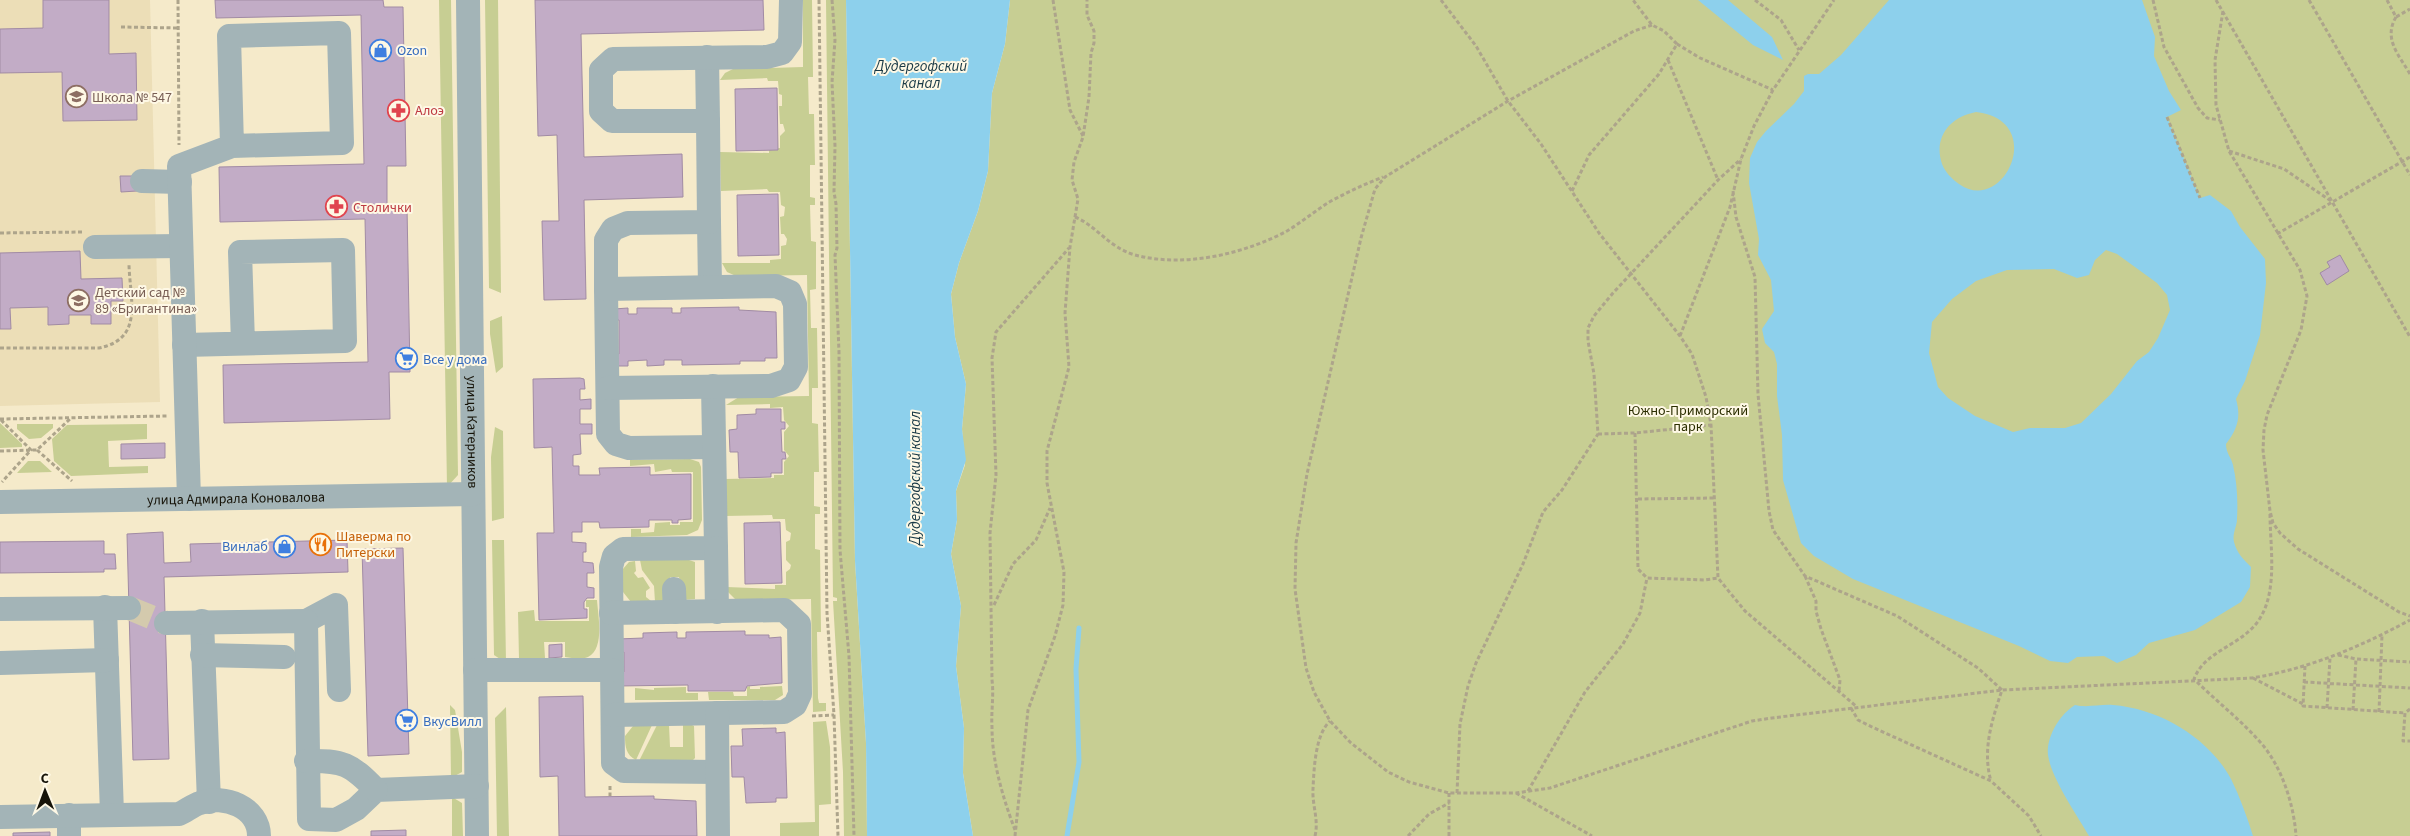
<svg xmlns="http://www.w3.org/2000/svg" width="2410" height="836" font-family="'Source Sans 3',sans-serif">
<rect width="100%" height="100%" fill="#f5eaca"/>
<path fill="#ecdeb7" d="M0,0H150L160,402L0,406Z"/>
<path fill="#c7ce93" d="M439,0H451L458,475L447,487Z
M485,0H498L501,293L489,288Z
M803,0H812L813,77H808L809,114H814L815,165H810V197L815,198V205H810L811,241L816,242V289L810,290L811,328H817L818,388H812V423L818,424L819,472H814V506L820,507V514H815V549L820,550L821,632H817L818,698L819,703H826V711L813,712L811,599L736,600L728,592L727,587L775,589V585H786V572L790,569L791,565L786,560V542L790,540L791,533L786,530L785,519H773L772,515L725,516V479L774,478V475H784V462L789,456L784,450V432L789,426L784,420L783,407L770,408V404L726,405L739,397L809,396L807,275L736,276L727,272L722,263H770V260L781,259V246L786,245L787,239L784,234H781L780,217L784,216L785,207L781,205L780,192H769L767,189L721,191L720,152L769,153V149L780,148V136L785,131L783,124H780L779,106H782V95L779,94L778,81H768L767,78L720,80L725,73L733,69L803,67Z
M826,0H846L855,561L866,743L867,836H844L843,772L833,601H837V598L833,597Z
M1010,0H2410V836H973L963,773L964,728L956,666L961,606L951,554L957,520L956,491L965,465L962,429L966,384L955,337L951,294L959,263L978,211L988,171L992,93L1005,44Z
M502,316L503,367L496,373L490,334V321Z
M0,423L22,444V447L0,448Z
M17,424H53V428L41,438L29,439L17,429Z
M147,424V439L108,441L109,467L148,466V473L71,476L54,461L52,439L67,425Z
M495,427L503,431L504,518L492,521L491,457Z
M690,459L699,462L701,467L702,520L698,530L687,535L631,537V529H641V533L654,532L655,523L670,522V525H680V522H693V472H672L671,469L655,472L654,464L630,466V460Z
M28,461H40L52,472L17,473Z
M492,540H504L506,663L494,655Z
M640,560H689L695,562V599L683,600L679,577H670L667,600L655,602L654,586L642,570Z
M635,561L636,571L634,573L638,578L643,577L650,588L646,591V597L651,601L631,602L623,592L622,570L629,562Z
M586,600H597C598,615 605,649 588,657C581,660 572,658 565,657V642H544L545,658L519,659L518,612L534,610L535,621H589V607H586Z
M750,686V689H760V687L782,686L783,695L775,700H709L708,692H733L734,696H747V687Z
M686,687V693H698V700H635V688L654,690V688Z
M450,705L455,710L462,752V772L451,778Z
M506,707L509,836H497L495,718Z
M826,721L830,747L831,804L819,805V836H780V823L815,822L813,722Z
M652,725L636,760C626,755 625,747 625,736L633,726Z
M657,725H669L670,747H683V725H692L694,726L695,758L693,760L639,761Z
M452,797L462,803L463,836H452Z"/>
<path fill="#8dd0ec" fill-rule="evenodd" d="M846,0H1010L1005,44L992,93L988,171L978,211L959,263L951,294L955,337L966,384L962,429L966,460L956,491L957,520L951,554L961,606L956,666L964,728L963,773L973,836H867L866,743L855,561Z
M1698,0H1728L1772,37L1783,60L1753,45Z
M1889,0H2142L2155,37L2154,56L2169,91L2181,110L2167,117L2200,198L2210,195L2231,211L2240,227L2265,259L2266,283L2260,335L2245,381L2236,399C2241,417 2238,428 2226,444C2226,453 2231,457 2233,465C2237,482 2238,501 2237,519C2237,527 2232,533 2234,542C2237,553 2243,559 2251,567L2250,587L2241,602L2195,630L2149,643L2136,655L2117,663L2104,656L2077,657L2068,663L2050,661L2019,646L1853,579L1814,556L1801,543L1783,480L1782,435L1777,396V364L1774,352L1765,343L1762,329L1774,311L1771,280L1758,255L1759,239L1749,183L1750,158L1757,142L1766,131L1794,104L1804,91V76L1808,74H1819L1841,55ZM1976,112C2048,120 2004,216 1959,184C1952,179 1945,172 1942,164C1933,137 1950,117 1976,112ZM2106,250L2117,254L2157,283L2167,295L2170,310L2158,338L2149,352L2137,361L2111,394L2081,423L2065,428H2030L2013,432L1975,416L1948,398L1938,387L1929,353L1932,322L1952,299L1976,281L2007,270L2054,269L2077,278L2089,275L2095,260Z
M2075,705C2087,708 2100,704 2113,705C2160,709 2208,737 2231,779C2240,797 2247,817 2253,836H2089C2077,815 2051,778 2048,755C2046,737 2060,714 2075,705Z"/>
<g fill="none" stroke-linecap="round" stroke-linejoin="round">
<path stroke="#8dd0ec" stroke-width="5" d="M1067,836L1079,762L1076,669L1079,628"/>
</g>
<path fill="#c2acc6" stroke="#a18ba4" d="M43,0H109V54L136,53L137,120L63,121L62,72L0,73V29L43,28Z
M215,0H383L384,7H403L406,166H387V207H407L410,372H389L390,419L224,423L223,365L368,362L365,219L220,222L219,167L364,164L361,15L216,18Z
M535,0H763L764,30L581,34L584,157L682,154L683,197L584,200L586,299L544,300L542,221H559L557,135L538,136Z
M777,88L778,150L736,151L735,89Z
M120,176H136L137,191L121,192Z
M778,194L779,255L738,256L737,195Z
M80,251L81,279L122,278L123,301H111V324H91V315H69V324L48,325V307L10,308L11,329H0V253Z
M2340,255L2349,271L2327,285L2320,273L2330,267L2327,262Z
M739,307V310L776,312L777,358H765V361H740V364L682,365V360H664V365L647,366V360L628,361V366H615L614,354H619V320H614V309L628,308V314H637V308H672V313H681V308Z
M580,378L584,379L585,389H580V400L591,399V409H580V424H592V434H580L581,454L573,455V466H579V475H600L599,468L650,467V475L691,474V519L678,520V523H672V520H649V527L600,528L599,522H582V532H572V542L586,543V552H583V562L593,563L594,573H587V587L594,588V598H587L584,602V609H587V618L539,620L537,533H554L552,447L534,448L533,379Z
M756,409H781V422H785V429H781L782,452H785L786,459H782V473H771V477L739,478L738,452H730L729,430L737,429V415L756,414Z
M165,443V458L121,459V444Z
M780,522L782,583L745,584L744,523Z
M163,532L164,563L191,562L190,544L347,540L348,572L164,577L169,759L133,760L127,534Z
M104,541V554H115L116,569H104V572L0,573V542Z
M403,548L409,754L368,756L362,549Z
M745,631V635H769V638L781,637L782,683L747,686L745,691H688V685L618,686V672H624V652H619L618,639L643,638V633L677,632V638H686V632Z
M562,644V657L549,658V645Z
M583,696L585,797L654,796V799L696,801L697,836H559L558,776L540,777L539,697Z
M776,728V733L785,732L787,798H776V802L746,803L744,777H732L731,746H743L742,729Z
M406,830V836H371V831Z
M50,832V836H13V833Z"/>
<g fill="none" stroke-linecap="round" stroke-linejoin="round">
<path stroke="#d4caad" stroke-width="24" stroke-dasharray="24 12" stroke-linecap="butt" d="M129,608L166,623"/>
<path stroke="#ada48b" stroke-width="3" stroke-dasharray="4 2.5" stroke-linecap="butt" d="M178,0L179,145
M819,0L827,613L834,715L838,836
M832,0L835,40L832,82L835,146L834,192L836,204L837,248L835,255L839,352L840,550L849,656L854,836
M1053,0L1070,110L1083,136
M1441,0L1476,46L1508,101L1541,144L1599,233L1680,336L1692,354L1706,397L1711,425L1718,578L1745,611L1857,707
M1755,0L1781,20L1799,50
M2153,0L2164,47L2198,108L2207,118L2220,120
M2216,0L2410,337
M2309,0L2410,175
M2387,0L2396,17L2410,9
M2223,11L2215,60L2216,105L2229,151L2300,270L2307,296L2301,330L2267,415L2264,430L2263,450L2270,511L2273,523L2280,533L2298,549L2399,612L2410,616
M2396,17C2383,39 2399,55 2410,74
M1652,25L1634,31L1508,101L1385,177L1375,189L1361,238L1307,474L1296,543L1295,589L1306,668L1314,692L1330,721L1351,743L1388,772L1409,782L1449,793H1516L1550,788L1752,721L1772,718L2002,690L2252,678C2308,669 2360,647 2410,620
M121,27L178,28
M1677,44L1700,58L1773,90
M1668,60L1718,180
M2167,117L2200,198
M2229,151L2284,169L2331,201
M1572,191L1589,155L1659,74L1677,44L1664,31L1652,25L1633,0
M1733,191L1736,217L1755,277L1758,394L1769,511L1773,530L1805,576L1897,616L1978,668L2002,690C1992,720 1982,750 1991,781
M1075,217C1097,226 1108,247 1135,255C1184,268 1244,254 1287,231C1302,222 1316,210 1331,201C1348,192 1365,184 1383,177
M0,233L82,232
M2277,234L2410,157
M1680,336L1730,207L1741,159L1754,126L1773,90L1834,0
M0,348H99C144,339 130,300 129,265
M0,419L167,416
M1,420L31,450L2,482
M1635,433L1638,569L1647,578L1705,580L1718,578
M1598,434L1635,433L1711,425
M37,450L72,481
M0,451L37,450L71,418
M1638,499L1714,498
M2270,514C2270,551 2281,605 2248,632C2230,648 2203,655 2194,679C2216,701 2241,720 2261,743C2282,767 2294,805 2296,836
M1805,576L1816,601V611L1821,629L1840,680L1839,691
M994,605L1013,564L1036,540L1050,508
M2338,655L2356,659L2410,662
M2305,666L2303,706L2405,713
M2253,678L2303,704
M2304,682L2410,688
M1851,708L1858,720L1872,727L1991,781L2029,816L2041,836
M2327,708L2330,658
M2410,709L2405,713L2403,741H2410
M2353,710L2356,659
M2379,712L2382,635
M812,716L834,715
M610,786V796
M1528,791L1585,692L1623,644L1640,613L1647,578
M1449,793V836
M1457,793L1460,724L1468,686L1476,663L1523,564L1543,512L1562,490L1598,434L1594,374L1588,341V328L1594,316L1613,293L1718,180L1741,159
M1516,793L1592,836
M1015,830C1003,798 992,762 992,727C991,711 994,696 992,680L990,533L996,475L992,358L996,332L1069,248
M1015,836L1028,710L1055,636L1063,605L1064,572L1047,483V451L1069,367L1065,313L1070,247L1078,199L1072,180L1074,162L1083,137L1089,97L1091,53L1094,43V31L1087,15V0
M1315,836C1319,820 1312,805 1313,789C1314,769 1315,735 1330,721
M1408,836L1429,814L1449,803"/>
<g stroke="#a3b4b7" stroke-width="24">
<path id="s1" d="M468,0L477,836"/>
<path d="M707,57L708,121"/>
<path d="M142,181L180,182"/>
<path d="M709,222L710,287"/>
<path d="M95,247L181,246"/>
<path d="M606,289L608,434L616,444L629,448L714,447"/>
<path d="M184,345L345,341L343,250L240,252L243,343"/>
<path d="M713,386L716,548L623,549L614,556L611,567L613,763L624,771L717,772"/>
<path d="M608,388L771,386L789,380L796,367L795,304L790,292L776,286L606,289V240L613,229L628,223L709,222L708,121H612L601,111V70L613,59L767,57L782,53L790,42L791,0"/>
<path d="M189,499L179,166L232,146L342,143L339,33L229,36L232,146"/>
<path id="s2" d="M0,502L473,494"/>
<path d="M716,548L717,612"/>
<path d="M674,589L675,612"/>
<path d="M105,607L112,814"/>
<path d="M0,609L129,608"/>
<path d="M611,613L784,610L799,624L800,694L795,705L784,712L613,715"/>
<path d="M202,621L209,802"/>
<path d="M306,621L336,605L339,690"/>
<path d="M166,623L306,621L309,819L336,820L356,809L376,790L477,786"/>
<path d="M202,655L284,657"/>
<path d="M0,663L107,660"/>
<path d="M475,670H612"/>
<path d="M717,713L718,836"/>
<path d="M306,761C343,760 351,764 376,790"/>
<path d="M69,815V836"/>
<path d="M0,817L179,814C186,811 193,805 200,803C224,794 259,807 259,836"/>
</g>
</g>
<defs>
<symbol id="shop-ring" viewBox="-11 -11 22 22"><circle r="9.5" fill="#fef8e5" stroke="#3f7fe0" stroke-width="1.5"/><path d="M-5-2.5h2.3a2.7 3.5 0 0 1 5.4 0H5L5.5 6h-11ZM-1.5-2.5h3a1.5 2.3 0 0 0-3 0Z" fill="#3f7fe0"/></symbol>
<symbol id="school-ring" viewBox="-11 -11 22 22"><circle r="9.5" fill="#fef8e5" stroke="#8d6e63" stroke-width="1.5"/><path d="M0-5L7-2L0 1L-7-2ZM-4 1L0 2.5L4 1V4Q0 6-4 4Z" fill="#8d6e63"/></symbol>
<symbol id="pharmacy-ring" viewBox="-11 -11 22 22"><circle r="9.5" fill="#fef8e5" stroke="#e0444e" stroke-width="1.5"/><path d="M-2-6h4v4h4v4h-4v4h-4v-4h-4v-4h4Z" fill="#e0444e"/></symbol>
<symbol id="supermarket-ring" viewBox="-11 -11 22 22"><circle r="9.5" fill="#fef8e5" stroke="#3f7fe0" stroke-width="1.5"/><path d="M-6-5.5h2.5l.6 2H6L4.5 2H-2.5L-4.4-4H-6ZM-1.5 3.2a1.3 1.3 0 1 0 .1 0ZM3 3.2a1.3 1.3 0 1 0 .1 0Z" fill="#3f7fe0"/></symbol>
<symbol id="restaurant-ring" viewBox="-11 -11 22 22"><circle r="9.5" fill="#fef8e5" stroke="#e8710a" stroke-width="1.5"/><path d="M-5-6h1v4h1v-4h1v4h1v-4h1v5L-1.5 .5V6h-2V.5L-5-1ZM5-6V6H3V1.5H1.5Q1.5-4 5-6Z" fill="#e8710a"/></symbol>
</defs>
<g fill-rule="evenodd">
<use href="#shop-ring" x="368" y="38" width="25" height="25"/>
<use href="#school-ring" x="64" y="84" width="25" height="25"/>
<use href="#pharmacy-ring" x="386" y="98" width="25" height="25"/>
<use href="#pharmacy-ring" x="324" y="194" width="25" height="25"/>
<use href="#school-ring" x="66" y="288" width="25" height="25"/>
<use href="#supermarket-ring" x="394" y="346" width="25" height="25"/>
<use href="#restaurant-ring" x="308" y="532" width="25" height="25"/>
<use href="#shop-ring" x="272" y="534" width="25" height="25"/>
<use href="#supermarket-ring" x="394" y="708" width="25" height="25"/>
</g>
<g text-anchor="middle" stroke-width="4" stroke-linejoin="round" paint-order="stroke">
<g font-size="14" fill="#366cbe" stroke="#fef8e5" text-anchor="start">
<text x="397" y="55">Ozon</text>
<text x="423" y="364">Все у дома</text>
<text x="268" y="551" text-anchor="end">Винлаб</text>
<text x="423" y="726">ВкусВилл</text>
</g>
<g font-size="14" fill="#785e54" stroke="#fef8e5" text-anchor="start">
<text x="92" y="102">Школа № 547</text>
<text x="95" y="297">Детский сад №<tspan x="95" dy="16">89 «Бригантина»</tspan></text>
</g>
<g font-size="14" fill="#be3a42" stroke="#fef8e5" text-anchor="start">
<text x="415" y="115">Алоэ</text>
<text x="353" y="212">Столички</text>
</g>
<g font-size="14" fill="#2b2e00" stroke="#fef8e5">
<text x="1688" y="415">Южно-Приморский<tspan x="1688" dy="16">парк</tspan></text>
</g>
<g font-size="14" fill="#161308" stroke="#fef8e5">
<text dy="5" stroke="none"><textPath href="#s1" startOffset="432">улица Катерников</textPath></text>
<text dy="5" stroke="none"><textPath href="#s2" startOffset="236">улица Адмирала Коновалова</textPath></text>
</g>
<g font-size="14" fill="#c56008" stroke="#fef8e5" text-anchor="start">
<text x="336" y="541">Шаверма по<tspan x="336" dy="16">Питерски</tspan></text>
</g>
<g font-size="15" font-style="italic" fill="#193946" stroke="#fef8e5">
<text x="921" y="71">Дудергофский<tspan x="921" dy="17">канал</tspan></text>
<text transform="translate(915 478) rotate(-90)" y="5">Дудергофский канал</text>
</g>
</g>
<g transform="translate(45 791) rotate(359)" stroke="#fef8e5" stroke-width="4" paint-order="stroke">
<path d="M0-4L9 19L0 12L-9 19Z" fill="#161308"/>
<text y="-8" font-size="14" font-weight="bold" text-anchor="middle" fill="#161308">С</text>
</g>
</svg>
